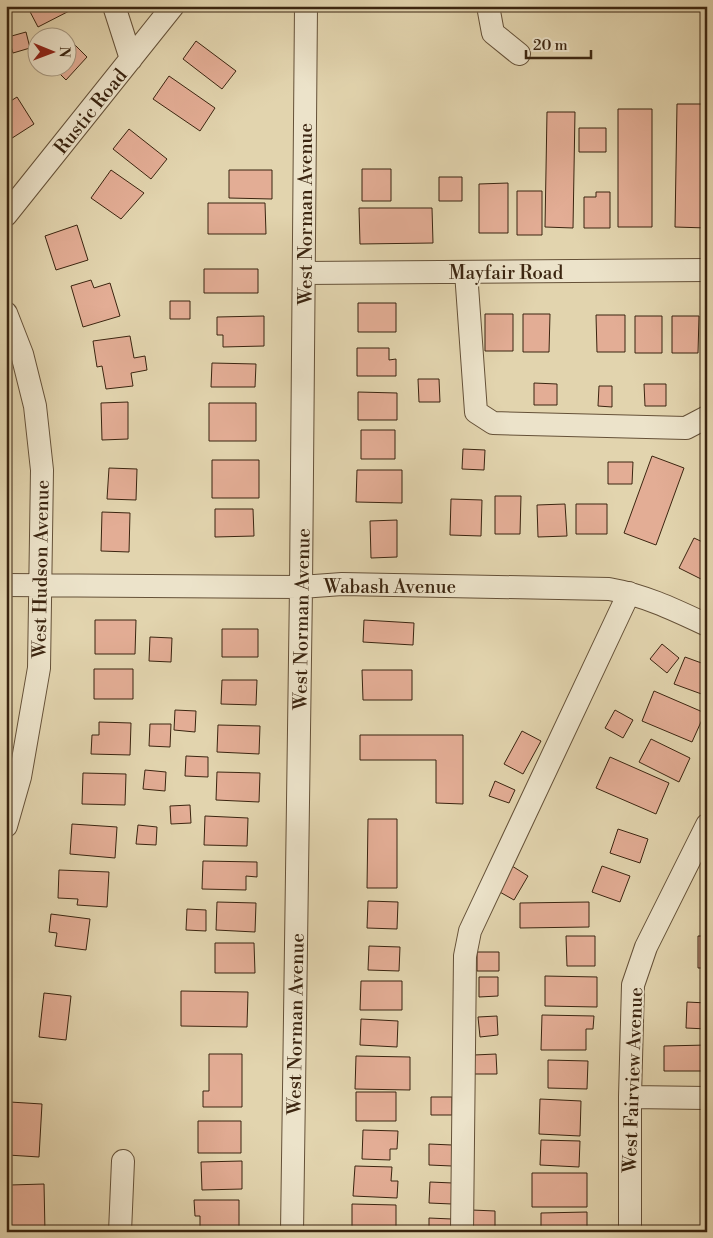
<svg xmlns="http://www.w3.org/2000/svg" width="713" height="1238" font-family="'Libre Bodoni',serif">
<rect width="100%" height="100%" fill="#e2d4ae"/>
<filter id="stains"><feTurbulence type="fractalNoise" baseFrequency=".004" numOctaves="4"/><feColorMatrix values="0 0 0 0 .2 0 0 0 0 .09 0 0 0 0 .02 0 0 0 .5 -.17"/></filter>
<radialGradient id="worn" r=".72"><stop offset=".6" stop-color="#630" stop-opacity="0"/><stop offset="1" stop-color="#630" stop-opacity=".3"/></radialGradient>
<path fill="#e3ad95" stroke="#3b2510" d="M27,6H74L75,8L38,27Z
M26,32L30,48L13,53L8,37Z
M68,38L87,57L66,80L54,68H68Z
M196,41L236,71L222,89L183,59Z
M169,76L215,108L200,131L153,99Z
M17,97L34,124L6,142V104Z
M677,104H707V228L675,227Z
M618,109H652V227H618Z
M547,112H575L573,228L545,227Z
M579,128H606V152H579Z
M129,129L167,159L151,179L113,149Z
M362,169H391V201H362Z
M111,170L144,193L121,219L91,198Z
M229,170H272V199L229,198Z
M439,177H462V201H439Z
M508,183V233H479V184Z
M517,191H542V235H517Z
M596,192H610V228H584V197H596Z
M208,203H265L266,234H208Z
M359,208H432L433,243L360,244Z
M77,225L88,260L56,270L45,236Z
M204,269H258V293H204Z
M91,280L94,288L110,283L120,316L83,327L71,286Z
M170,301H190V319H170Z
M358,303H396V332H358Z
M485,314H513V351H485Z
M523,314H550L549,352H523Z
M596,315H625V352H597Z
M264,316V346L223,347V335H217V317Z
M635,316H662V353H635Z
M672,316H699L698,353H672Z
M130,336L134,358L145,356L147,370L131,373L133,386L106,389L102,366L97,367L93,341Z
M357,348H389V360L396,359V376H357Z
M212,363L256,364L255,387H211Z
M418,379H439L440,402H419Z
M534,383L557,384V405H534Z
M644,384H666V406H645Z
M599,386H612V407L598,406Z
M358,392L397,393V420H358Z
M128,402V439L102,440L101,403Z
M209,403H256V441H209Z
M361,430H395V459H361Z
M463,449L485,450L484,470L462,469Z
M652,456L684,468L656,545L624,533Z
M212,460H259V498H212Z
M608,462H633L632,484H608Z
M109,468L137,469L136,500L107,499Z
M357,470H402V503L356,502Z
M495,496H521L520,534H495Z
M451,499L482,500L481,536L450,535Z
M565,504L567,536L538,537L537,505Z
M576,504H607V534H576Z
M215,509H253L254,536L215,537Z
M102,512L130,513L129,552L101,551Z
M397,520V557L371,558L370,521Z
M694,538L707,544V582L679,568Z
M95,620H136L135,654H95Z
M364,620L414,623L413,645L363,642Z
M222,629H258V657H222Z
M150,637L172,638L171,662L149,661Z
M662,644L679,658L667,673L650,659Z
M685,657L707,665V696L674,684Z
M94,669H133V699H94Z
M362,670H412V700H363Z
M222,680H257L256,705L221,704Z
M654,691L705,713L692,742L642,721Z
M175,710L196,711L195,732L174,730Z
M615,710L633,720L623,738L605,728Z
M99,722L131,723L130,755L91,754L92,735H99Z
M150,724H171L170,747L149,746Z
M218,725L260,726L259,754L217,752Z
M522,731L541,741L523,774L504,764Z
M360,735H463V804L436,803V760H360Z
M651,739L690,758L679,782L639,762Z
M186,756L208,757V777L185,776Z
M610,757L669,783L656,814L596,788Z
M145,770L166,772L165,791L143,789Z
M217,772L260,773L259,802L216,800Z
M83,773L126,774L125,805L82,804Z
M495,781L515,790L509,803L489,796Z
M190,805L191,823L171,824L170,806Z
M205,816L248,818L247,846L204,845Z
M368,819H397V888H367Z
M72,824L117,827L115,858L70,854Z
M138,825L157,827L156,845L136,844Z
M618,829L648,839L640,863L610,853Z
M203,861L257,862V877L246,876V890L202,889Z
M512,866L528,876L514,900L498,891Z
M602,866L630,876L620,902L592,892Z
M59,870L109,872L107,907L77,905L78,899L58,898Z
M368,901L398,902L397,929L367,928Z
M217,902L256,903L255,932L216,930Z
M589,902V927L520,928V903Z
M187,909L206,910V931L186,930Z
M51,914L90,919L86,950L55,946L57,933L49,932Z
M566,936H595V966H567Z
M698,936H707V968H698Z
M215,943H254L255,973H215Z
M369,946L400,947L399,971L368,970Z
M477,952H499V971H477Z
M545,976L597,977V1007L545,1006Z
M479,977H498V996L479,997Z
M361,981H402V1010H360Z
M181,991L248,992L247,1027L181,1026Z
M44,993L71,996L66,1040L39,1037Z
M687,1002L707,1003V1029L686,1028Z
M542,1015L594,1016L593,1029H586V1050H541Z
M497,1016L498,1035L480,1037L478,1017Z
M361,1019L398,1021L397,1047L360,1045Z
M707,1045V1071H664V1046Z
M209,1054H242V1107H203V1091H209Z
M496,1054L497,1074H474V1055Z
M356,1056L410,1057V1090L355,1089Z
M548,1060L588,1061L587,1089L548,1088Z
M356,1092H396V1121H356Z
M431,1097H452V1115H431Z
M540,1099L581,1101L580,1136L539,1134Z
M10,1102L42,1104L39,1157L8,1155Z
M198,1121H241V1153H198Z
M363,1130L398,1131L397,1149H390V1160L362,1159Z
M541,1140L580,1141L579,1167L540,1165Z
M429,1144L452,1145V1166L429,1165Z
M242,1161V1189L202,1190L201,1162Z
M355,1166L392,1167L391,1181H398L397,1198L353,1196Z
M532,1173H587V1207H532Z
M430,1182L453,1183L452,1204L429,1203Z
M44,1184L45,1232H11L10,1185Z
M194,1200H239V1230H200V1216H195Z
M352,1204L396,1205V1232H352Z
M472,1210L495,1211V1232H472Z
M587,1212V1232H541V1213Z
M429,1218L452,1219V1232H429Z"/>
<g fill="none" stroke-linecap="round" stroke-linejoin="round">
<defs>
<path id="minor" d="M114,6L131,59
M488,6L493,33L519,54
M6,215L173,6
M466,272L476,412L493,423L686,428L707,417
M304,273L707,270
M6,313L22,354L35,406L42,470L39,668L20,777L6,826
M6,585L301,587L342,584L609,589C644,595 675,610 707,625
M630,1097L707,1098
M120,1232L123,1161
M292,1232L301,587L306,6
M462,1232L465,956L470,931L629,593
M630,1232V1097L633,985L646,947L707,825"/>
</defs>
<use href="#minor" stroke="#655138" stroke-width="24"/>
<use href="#minor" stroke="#ece3ca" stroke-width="22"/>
</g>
<g text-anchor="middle" stroke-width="4" stroke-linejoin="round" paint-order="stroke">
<g font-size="19" fill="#3b2510" stroke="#ece3ca">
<text transform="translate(90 111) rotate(-51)" y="7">Rustic Road</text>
<text transform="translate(305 214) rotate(-90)" y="7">West Norman Avenue</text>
<text x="506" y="279">Mayfair Road</text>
<text transform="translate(40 569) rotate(-89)" y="7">West Hudson Avenue</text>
<text x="390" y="593">Wabash Avenue</text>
<text transform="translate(301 619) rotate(-89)" y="7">West Norman Avenue</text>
<text transform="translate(295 1024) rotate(-89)" y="7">West Norman Avenue</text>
<text transform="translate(632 1080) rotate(-88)" y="7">West Fairview Avenue</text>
</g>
</g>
<rect width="713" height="1238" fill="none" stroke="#e2d4ae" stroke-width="25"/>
<rect x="8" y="8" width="698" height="1223" fill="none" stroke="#3b2510" stroke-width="2.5"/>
<rect x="12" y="12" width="688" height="1213" fill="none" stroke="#3b2510"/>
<g transform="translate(52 52) rotate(91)"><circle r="24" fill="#ece3ca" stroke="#a59780"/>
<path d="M0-4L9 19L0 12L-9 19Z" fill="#8f2418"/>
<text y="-8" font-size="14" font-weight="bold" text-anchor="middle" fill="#3b2510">N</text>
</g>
<path d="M526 50v8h65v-8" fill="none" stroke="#3b2510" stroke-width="2.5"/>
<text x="533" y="50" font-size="15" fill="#3b2510" stroke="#ece3ca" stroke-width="4" paint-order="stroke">20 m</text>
<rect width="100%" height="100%" filter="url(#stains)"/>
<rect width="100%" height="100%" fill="url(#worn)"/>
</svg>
